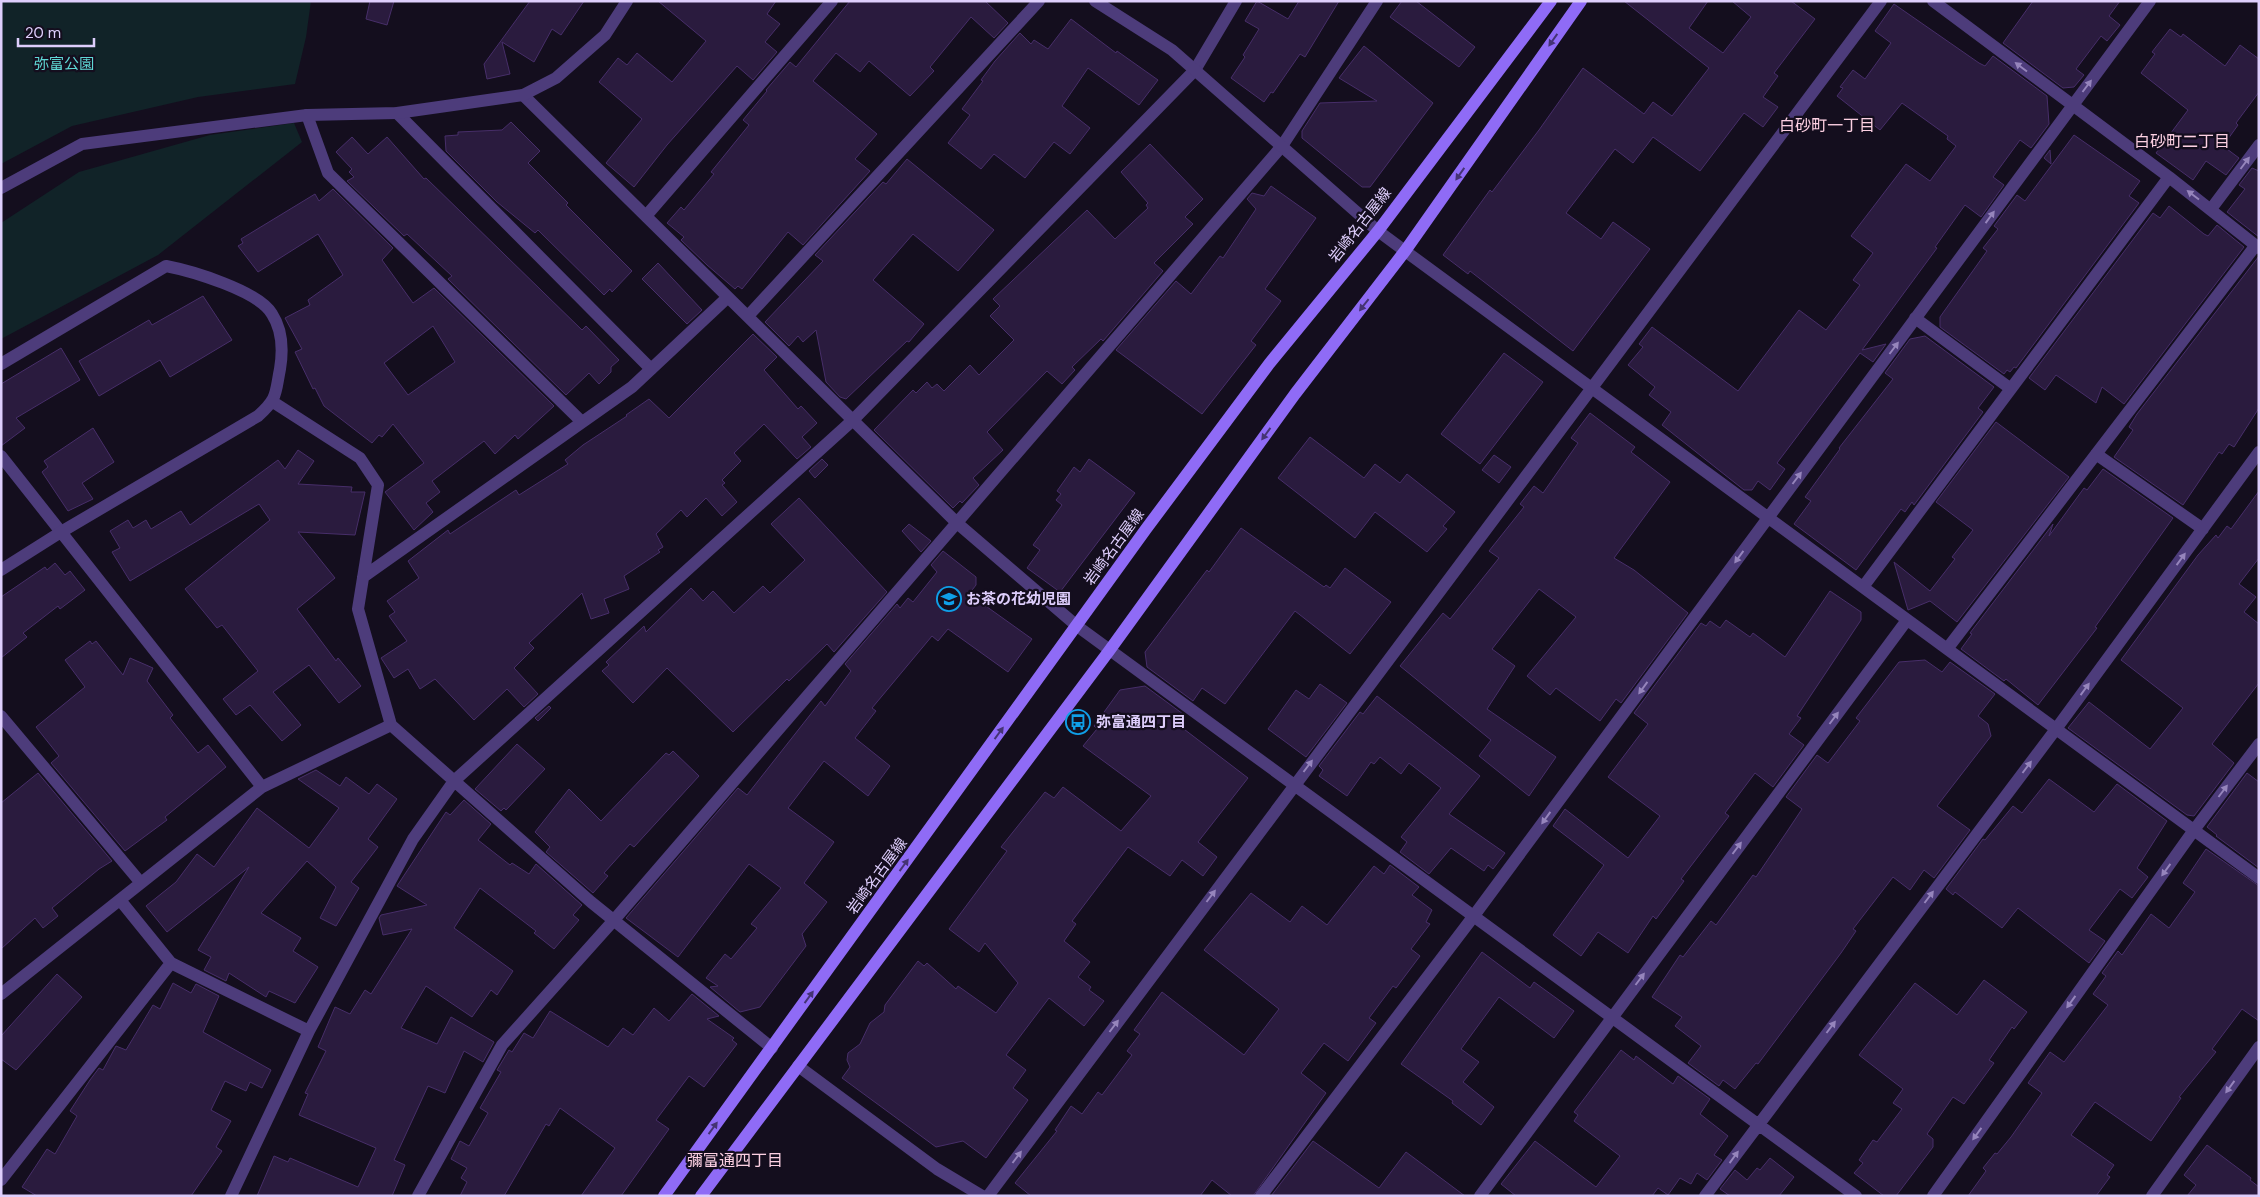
<svg xmlns="http://www.w3.org/2000/svg" width="2260" height="1197" font-family="'DM Sans','Noto Sans JP',sans-serif">
<rect width="100%" height="100%" fill="#140e1e"/>
<path fill="#112328" d="M1,1H311L306,37L295,84L198,97L72,126L1,164Z
M294,123L302,142L158,255L1,339V223L79,172L210,135Z"/>
<path fill="#2a1b3e" stroke="#472e69" fill-rule="evenodd" d="M370,1H394L387,25L366,19Z
M530,1H584L561,35L552,29L534,62L502,42L510,74L487,79L484,64Z
M658,1H776L767,14L780,24L765,42L777,52L753,80L737,66L667,145L634,187L606,163L642,119L599,82L618,58L627,65L637,53L672,82L706,41Z
M850,1H985L1008,23L994,38L971,17L930,67L934,71L910,96L869,61L860,72L836,53L813,81L877,134L855,159L870,171L803,245L788,232L742,289L738,286L735,289L707,265L681,240L684,237L667,223L681,207L684,210L714,174L711,172L749,125L743,120L767,91L766,90L790,62L796,67Z
M1257,1L1288,19L1299,1H1339L1305,57L1300,54L1273,93L1271,92L1264,102L1231,78L1245,57L1243,55L1259,29L1245,21Z
M1402,1H1416L1475,47L1459,67L1390,17Z
M1624,1H1708L1689,28L1723,53L1751,17L1732,1H1791L1815,19L1774,73L1778,76L1763,97L1778,107L1763,127L1744,113L1700,171L1653,137L1633,163L1615,149L1566,213L1601,239L1613,222L1650,249L1573,351L1470,271L1468,274L1443,255L1490,190L1492,192L1539,130L1583,68L1644,114L1653,102L1672,116L1709,68Z
M2033,1H2120L2109,16L2120,25L2107,41L2101,36L2076,69L2084,75L2074,87L2063,88L2003,43Z
M1894,4L1979,63L1985,66L1993,56L2047,96L2049,124L2031,148L2020,140L1993,177L2004,185L1981,217L1965,205L1935,247L1937,248L1862,350L1886,344L1873,362L1860,353L1777,463L1785,469L1770,490L1758,481L1752,490H1744L1662,425L1671,412L1649,395L1655,387L1628,365L1643,347L1639,344L1652,327L1738,391L1799,310L1826,330L1860,285L1853,280L1873,253L1851,236L1906,164L1930,181L1956,146L1947,139L1948,136L1902,103L1880,130L1837,96L1843,88L1840,87L1853,70L1865,79L1891,43L1875,31Z
M1071,19L1116,53L1117,51L1158,80L1139,105L1088,68L1062,106L1090,128L1070,154L1054,142L1025,178L994,154L981,169L948,143L970,115L962,109L983,81L981,80L995,61L1020,33L1031,44L1034,40L1048,49Z
M2170,29L2181,37L2183,34L2225,66L2240,45L2259,59V92L2236,123L2238,125L2223,146L2239,158L2226,175L2206,161L2193,180L2156,153L2188,110L2141,73L2155,54L2152,52Z
M1364,46L1433,103L1370,187H1362L1302,138V131L1320,103L1377,101L1339,78Z
M511,122L540,151L528,163L568,203L566,205L632,271L612,292L610,289L604,295L538,230L535,233L497,202L446,151L445,136L458,135V132L502,130Z
M2074,135L2140,181L2129,196L2139,203L2016,368L2014,367L2010,372L2007,370L2004,374L1940,327V317L1987,251L1983,248L1998,229L1994,226L2017,195L2025,201Z
M352,137L368,154L387,137L424,179L426,178L582,330L586,326L619,360L611,367V372L599,384L589,373L566,395L448,279L452,276L407,234L404,236L347,181L354,177L349,172L352,169L336,152Z
M1150,144L1203,199L1185,217L1193,224L1154,263L1163,271L1103,341L1101,339L1072,367L1075,370L1062,384L1047,371L987,432L1003,450L973,478L979,485L962,503L960,501L953,508L874,430L913,390L916,393L927,382L932,388L937,384L944,391L970,365L979,375L1014,340L990,316L1000,306L993,299L1087,210L1115,239L1148,208L1146,205L1148,203L1121,172Z
M2050,150L2051,164L2044,158Z
M907,159L994,230L958,271L913,234L873,280L924,324L909,342L907,341L846,399L840,397L826,382L816,330L803,342L798,336L789,346L765,322L823,261L815,255L883,182L886,184Z
M2252,168L2259,171V237L2227,212L2245,189L2239,185Z
M1271,186L1316,218L1265,289L1281,301L1251,341L1256,345L1202,414L1116,350L1176,281L1191,294L1220,256L1223,258L1256,209L1247,199L1252,193L1264,196Z
M333,189L393,248L382,260L413,303L434,288L554,406L518,439L515,435L495,454L484,441L432,481L440,492L426,503L433,512L414,530L385,492L424,463L393,424L382,437L379,435L372,443L324,406L315,388L313,389L295,352L302,349L285,318L310,305L308,300L343,275L318,234L258,272L238,246L243,243L241,239L315,194L319,201ZM433,326L455,362L408,395L384,363Z
M2169,206L2204,234L2208,236L2217,225L2244,247L2124,404L2102,387L2096,403L2056,375L2045,390L2029,378L2153,213L2160,218Z
M2259,256V408L2234,447L2229,444L2222,454L2219,452L2183,505L2114,457L2133,430L2129,427L2137,414Z
M658,263L702,310L687,324L642,279Z
M203,296L232,340L170,377L160,360L99,396L79,361L149,320L152,325Z
M753,334L777,357L764,370L798,409L801,406L817,423L802,437L811,447L797,459L764,424L734,453L741,461L722,480L725,483L722,485L737,502L722,516L706,498L687,517L681,510L656,534L663,547L658,550L660,552L624,576L629,589L604,599L609,613L591,619L582,593L529,643L534,648L514,668L538,694L524,707L507,689L474,720L435,679L420,689L408,669L394,678L381,658L407,641L389,616L395,612L387,601L419,578L408,561L448,530L450,534L516,490L519,495L568,464L565,460L583,445L627,416L626,415L649,399L669,418Z
M1925,336L1994,387L1978,408L1983,412L1914,505L1912,502L1905,512L1901,509L1856,570L1794,524L1811,501L1805,497L1840,449L1839,448L1893,379L1885,373L1910,339Z
M61,348L80,380L16,418L25,428L1,446V384Z
M1504,353L1543,382L1480,464L1441,434Z
M1590,413L1635,447L1631,452L1670,482L1614,558L1634,570L1688,613L1621,703L1616,699L1600,721L1556,688L1550,695L1527,676L1576,617L1539,589L1492,649L1515,666L1487,709L1556,757L1529,796L1479,756L1491,740L1400,666L1443,613L1450,619L1499,558L1489,551L1524,507L1520,504L1534,486L1543,493L1578,443L1571,438Z
M1996,422L2069,477L1957,622L1930,601L1908,610L1894,562L1930,591L1955,559L1952,557L1973,530L1936,502Z
M93,428L114,462L82,483L93,499L68,511L42,472L48,467L44,461Z
M1310,437L1364,478L1375,464L1400,483L1407,474L1455,512L1443,526L1447,529L1427,552L1375,512L1355,538L1278,478Z
M298,450L314,461L298,484L352,487L351,492H365L355,535L298,532L335,578L297,609L336,661L338,658L361,686L339,703L309,665L273,692L301,725L282,741L250,705L236,715L223,699L258,671L222,625L217,628L185,589L270,520L259,504L130,581L112,552L120,548L110,531L128,520L133,528L146,520L151,529L181,511L190,525L278,460L285,469Z
M1494,455L1511,467L1499,483L1482,470Z
M822,459L828,465L815,478L809,471Z
M1089,459L1135,493L1060,592L1027,568L1040,550L1033,545L1062,505L1056,500L1061,494L1057,491L1074,467L1080,472Z
M2103,469L2173,518L2095,627L2097,628L2038,705L2006,679L2004,681L1961,649L1972,634L1970,633L2053,524L2049,536L2084,488L2087,490Z
M2259,491V558L2239,584L2256,597L2244,612L2259,624V683L2212,744L2234,763L2194,816L2187,815L2068,728L2089,702L2150,749L2183,708L2121,660L2198,555L2216,535L2218,538L2227,526L2231,529Z
M799,498L887,592L834,652L827,644L789,681L787,679L733,732L667,668L633,703L602,671L609,665L606,662L644,626L646,632L691,588L703,601L713,591L734,613L763,586L770,593L805,560L771,524Z
M909,524L931,541L921,552L902,531Z
M1241,528L1324,587L1326,585L1330,588L1345,568L1391,602L1350,654L1295,611L1225,704L1202,688L1193,701L1147,667L1145,652L1207,570L1209,572Z
M943,551L976,577V585L969,594L1032,639L1008,672L948,629L938,641L932,636L872,708L876,711L855,738L890,766L868,796L824,761L788,808L834,842L804,883L827,902L802,934L806,946L760,1007L740,1012L710,987L718,986L706,978L725,954L731,959L757,928L751,924L781,888L749,864L678,957L626,918L738,788L747,795L821,701L825,706L851,671L845,664L897,604L900,608L908,598L913,602L937,572L931,565Z
M55,563L65,575L70,571L85,590L60,609L58,606L23,633L27,637L1,658V597L45,567L47,570Z
M1830,591L1861,612V620L1797,716L1801,718L1789,734L1804,745L1773,787L1755,773L1725,813L1729,816L1681,879L1684,881L1656,919L1653,916L1628,953L1598,932L1581,956L1553,935L1604,865L1553,826L1565,809L1628,858L1660,816L1608,777L1648,724L1634,713L1701,623L1706,626L1710,621L1720,628L1726,620L1750,637L1753,633L1785,657Z
M90,641L92,644L96,641L123,675L130,658L153,668L147,681L173,715L170,718L198,753L208,745L226,767L165,817L167,820L125,851L51,763L59,756L36,727L85,687L65,660Z
M1925,660L1942,672L1950,662L1995,694L1978,716L1988,724L1991,736L1937,806L1970,830L1934,878L1924,870L1910,890L1893,877L1853,929L1856,931L1841,953L1758,1064L1756,1063L1735,1089L1723,1080L1719,1086L1688,1063L1701,1046L1675,1026L1682,1017L1652,997L1680,955L1683,957L1711,921L1716,925L1753,875L1756,877L1786,833L1802,809L1786,797L1817,755L1828,763L1860,721L1856,718L1899,662Z
M1320,684L1347,703L1306,757L1268,729L1296,690L1309,699Z
M1145,686L1183,714L1176,723L1248,778L1198,842L1217,857L1203,876L1182,860L1170,876L1128,847L1072,921L1076,924L1064,941L1090,962L1078,977L1091,987L1089,990L1104,1001L1084,1026L1049,998L1006,1055L1026,1070L1013,1088L1028,1100L986,1158L963,1141L936,1147L842,1078L850,1067L847,1060L848,1053L860,1044L870,1023L884,1012L885,1005L918,961L924,966L927,963L956,989L958,986L996,1013L1018,983L985,943L979,952L949,929L1007,851L1001,847L1045,792L1054,798L1063,787L1121,831L1151,796L1083,746L1097,729L1094,726L1120,690Z
M1377,696L1480,776L1449,814L1505,853L1493,869L1488,865L1484,871L1451,848L1429,874L1400,852L1407,842L1401,837L1441,788L1409,763L1401,774L1380,757L1374,764L1371,762L1347,796L1319,776L1323,770L1319,766L1360,712L1363,714Z
M549,706L551,708L538,721L535,718Z
M517,744L545,769L506,810L504,808L501,811L475,789Z
M673,751L699,776L634,847L630,844L604,873L608,876L593,893L546,852L550,847L535,832L569,789L601,821L666,753L669,755Z
M316,770L340,786L346,777L369,794L377,784L397,799L368,839L378,847L351,882L359,888L336,926L320,918L336,887L307,861L261,913L301,938L293,951L318,967L295,1003L269,991L266,997L229,973L226,981L204,970L211,957L198,950L249,867L167,932L146,906L176,882L197,854L214,867L257,808L309,848L339,808L298,779Z
M38,773L112,861L99,869L52,908L58,916L43,928L35,918L1,949V803Z
M2247,773L2259,782V868L2216,836L2217,835L2207,827Z
M2049,779L2094,812L2117,784L2167,821L2137,868L2148,877L2132,898L2120,889L2089,930L2105,941L2089,963L2018,908L2002,928L1955,892L1953,895L1946,889L1983,839L1985,840L2013,806L2022,813Z
M464,800L491,824L478,840L510,865L512,863L529,874L536,864L582,905L573,915L579,920L554,949L534,933L536,931L480,888L454,928L513,971L497,995L491,990L472,1017L426,986L401,1028L437,1044L451,1017L494,1042L483,1062L464,1051L445,1093L428,1086L394,1160L405,1165L392,1196H257L274,1156L288,1162L290,1158L358,1187L376,1148L299,1115L308,1094L305,1093L326,1051L318,1047L335,1007L350,1014L365,990L371,994L412,929L383,935L379,918L381,915L427,905L397,886L446,812L450,815Z
M2206,849L2259,886V1021L2242,1009L2212,1049L2216,1052L2179,1097L2181,1098L2151,1141L2095,1102L2071,1135L2114,1165L2107,1175L2110,1177L2096,1196H1968L1986,1171L1983,1168L1995,1153L1997,1154L2011,1137L2042,1093L2028,1083L2050,1052L2064,1062L2108,1005L2093,994L2106,976L2102,973L2118,951L2122,955L2151,914L2169,928L2195,892L2183,883Z
M1390,865L1419,887L1412,895L1432,910L1426,922L1430,924L1411,949L1420,956L1396,988L1393,986L1369,1018L1376,1023L1348,1061L1324,1043L1301,1073L1326,1093L1253,1196H1232L1212,1180L1200,1196H1031L1015,1183L1057,1131L1055,1130L1071,1106L1082,1114L1098,1092L1102,1095L1132,1055L1127,1051L1140,1034L1134,1030L1162,992L1244,1055L1279,1009L1204,950L1251,893L1290,922L1302,906L1327,925L1374,866L1384,874Z
M1482,952L1530,988L1534,982L1574,1011L1554,1038L1499,997L1461,1049L1479,1062L1463,1082L1494,1107L1481,1125L1452,1103L1453,1101L1401,1064Z
M57,974L82,997L16,1070L1,1059V1036Z
M1984,980L2027,1012L2014,1029L2012,1027L1989,1060L1994,1063L1964,1104L1953,1097L1927,1134L1933,1139V1147L1896,1196H1884L1854,1173L1863,1163L1859,1160L1873,1140L1877,1142L1902,1109L1893,1103L1903,1089L1859,1055L1915,983L1957,1015Z
M173,983L191,993L196,984L219,996L203,1032L271,1070L262,1088L250,1082L246,1091L225,1081L211,1110L231,1121L216,1147L222,1151L191,1196H37L22,1187L47,1149L55,1154L77,1116L70,1111L90,1080L99,1068L103,1070L116,1046L126,1050L153,1005L160,1009Z
M692,994L719,1016L707,1019L734,1038L732,1040L737,1044L704,1087L689,1076L656,1120L669,1129L621,1196H581L615,1148L560,1108L549,1126L546,1124L504,1196H460L467,1182L461,1178L467,1168L451,1159L460,1141L469,1146L488,1113L480,1108L501,1072L497,1070L509,1050L512,1052L524,1033L533,1038L550,1011L608,1047L623,1028L633,1035L654,1008L669,1021Z
M1621,1050L1634,1060L1636,1056L1673,1084L1678,1076L1710,1099L1700,1114L1728,1136L1714,1155L1722,1160L1707,1180L1697,1173L1691,1184L1680,1178L1668,1195L1658,1188L1652,1196H1516L1501,1184L1535,1141L1596,1187L1620,1156L1574,1121L1578,1115L1574,1112Z
M1313,1141L1379,1188L1406,1152L1465,1196H1271Z
M2207,1145L2251,1178L2250,1180L2259,1187V1196H2187L2196,1185L2184,1175Z
M1770,1158L1794,1177L1779,1196H1730L1720,1189L1735,1170L1747,1180L1757,1168L1760,1170Z"/>
<g fill="none" stroke-linecap="round" stroke-linejoin="round">
<path stroke="#4d3c7b" stroke-width="12" d="M397,113L651,369
M307,115L328,173L581,421
M1,456L61,532"/>
<path stroke="#4d3c7b" stroke-width="12" d="M1933,1L2169,177L2259,248
M523,95L957,523L1077,626L1856,1196
M2211,209L2259,145
M646,216L832,1
M1405,251L2259,878
M748,316L1039,1
M1915,318L2011,389
M1,364L166,266C192,271 259,291 272,314C283,331 283,351 280,369C275,394 278,398 258,416L61,532L1,570
M273,402L360,458L378,485L358,609L391,725L591,902L772,1048
M2096,454L2203,529
M61,532L262,787
M363,577L632,387L728,297
M1863,587L2169,177
M1947,649L2256,245
M1,716L141,883
M120,900L171,963L309,1031
M1,994L262,787L391,725
M798,1066L937,1169L982,1196
M1,1180L171,963
M231,1196L309,1031L413,839L454,781L853,420L1195,70L1236,1
M418,1196L502,1045L614,920L1282,146L1377,1
M988,1196L1881,1
M1261,1196L1473,917L2150,1
M1480,1196L1907,620
M1705,1196L2056,729L2259,452
M1933,1196L2194,830L2259,744
M2152,1196L2259,1047"/>
<path stroke="#4d3c7b" stroke-width="12" d="M1095,1L1172,50L1378,231L1405,251
M1,188L82,144L307,115L397,113L523,95L556,78L605,35L627,1"/>
<path stroke="#8f6bf6" stroke-width="12" d="M664,1196L1146,529L1269,364L1378,231L1551,1
M701,1196L1109,651L1295,394L1405,251L1581,1"/>
</g>
<defs><path id="oneway-solid" d="M-6-.8H1V-3.2L6.5 0L1 3.2V.8H-6Z" transform="scale(1.25)"/></defs>
<g fill="#453374">
<use href="#oneway-solid" transform="translate(1553 40) rotate(125)"/>
<use href="#oneway-solid" transform="translate(1460 174) rotate(125)"/>
<use href="#oneway-solid" transform="translate(1364 305) rotate(128)"/>
<use href="#oneway-solid" transform="translate(1266 434) rotate(126)"/>
<use href="#oneway-solid" transform="translate(999 733) rotate(-54)"/>
<use href="#oneway-solid" transform="translate(904 865) rotate(-54)"/>
<use href="#oneway-solid" transform="translate(809 997) rotate(-54)"/>
<use href="#oneway-solid" transform="translate(713 1128) rotate(-54)"/>
</g>
<g fill="#9685bc">
<use href="#oneway-solid" transform="translate(2021 67) rotate(-143)"/>
<use href="#oneway-solid" transform="translate(2087 86) rotate(-53)"/>
<use href="#oneway-solid" transform="translate(2245 163) rotate(-53)"/>
<use href="#oneway-solid" transform="translate(2193 195) rotate(-143)"/>
<use href="#oneway-solid" transform="translate(1990 217) rotate(-54)"/>
<use href="#oneway-solid" transform="translate(1894 348) rotate(-53)"/>
<use href="#oneway-solid" transform="translate(1797 478) rotate(-53)"/>
<use href="#oneway-solid" transform="translate(1739 557) rotate(126)"/>
<use href="#oneway-solid" transform="translate(2181 559) rotate(-54)"/>
<use href="#oneway-solid" transform="translate(1643 688) rotate(126)"/>
<use href="#oneway-solid" transform="translate(2085 689) rotate(-54)"/>
<use href="#oneway-solid" transform="translate(1834 718) rotate(-53)"/>
<use href="#oneway-solid" transform="translate(1308 766) rotate(-53)"/>
<use href="#oneway-solid" transform="translate(2027 767) rotate(-53)"/>
<use href="#oneway-solid" transform="translate(2223 791) rotate(-53)"/>
<use href="#oneway-solid" transform="translate(1546 818) rotate(126)"/>
<use href="#oneway-solid" transform="translate(1737 848) rotate(-53)"/>
<use href="#oneway-solid" transform="translate(2166 870) rotate(126)"/>
<use href="#oneway-solid" transform="translate(1211 896) rotate(-53)"/>
<use href="#oneway-solid" transform="translate(1929 897) rotate(-53)"/>
<use href="#oneway-solid" transform="translate(1640 979) rotate(-53)"/>
<use href="#oneway-solid" transform="translate(2071 1002) rotate(126)"/>
<use href="#oneway-solid" transform="translate(1114 1026) rotate(-53)"/>
<use href="#oneway-solid" transform="translate(1831 1027) rotate(-53)"/>
<use href="#oneway-solid" transform="translate(2230 1087) rotate(126)"/>
<use href="#oneway-solid" transform="translate(1977 1134) rotate(126)"/>
<use href="#oneway-solid" transform="translate(1017 1157) rotate(-53)"/>
<use href="#oneway-solid" transform="translate(1734 1157) rotate(-54)"/>
</g>
<defs>
<symbol id="school-ring" viewBox="-11 -11 22 22"><circle r="9.5" fill="#140e1e" stroke="#0f9fe8" stroke-width="1.5"/><path d="M0-5L7-2L0 1L-7-2ZM-4 1L0 2.5L4 1V4Q0 6-4 4Z" fill="#0f9fe8"/></symbol>
<symbol id="bus-ring" viewBox="-11 -11 22 22"><circle r="9.5" fill="#140e1e" stroke="#0f9fe8" stroke-width="1.5"/><path d="M-5-6H5V4H4V6H2V4H-2V6H-4V4H-5ZM-3.5-4V0h7V-4ZM-3.5 1.2v1.5H-2V1.2ZM2 1.2v1.5H3.5V1.2Z" fill="#0f9fe8"/></symbol>
</defs>
<g fill-rule="evenodd">
<use href="#school-ring" x="935" y="585" width="28" height="28"/>
<use href="#bus-ring" x="1064" y="708" width="28" height="28"/>
</g>
<g text-anchor="middle" stroke-width="4.5" stroke-linejoin="round" paint-order="stroke">
<g font-size="15" fill="#5fd7d5" stroke="#140e1e">
<text x="64" y="69">弥富公園</text>
</g>
<g font-size="15" fill="#decefc" stroke="#140e1e">
<text transform="translate(1360 225) rotate(-52)" y="5">岩崎名古屋線</text>
<text transform="translate(1114 547) rotate(-54)" y="5">岩崎名古屋線</text>
<text transform="translate(877 876) rotate(-54)" y="5">岩崎名古屋線</text>
</g>
<g font-size="15" font-weight="bold" fill="#decefc" stroke="#140e1e" text-anchor="start">
<text x="966" y="604">お茶の花幼児園</text>
<text x="1096" y="727">弥富通四丁目</text>
</g>
<g font-size="16" fill="#fcd0e2" stroke="#140e1e">
<text x="1827" y="131">白砂町一丁目</text>
<text x="2182" y="147">白砂町二丁目</text>
<text x="735" y="1166">彌富通四丁目</text>
</g>
</g>
<rect width="2260" height="1197" fill="none" stroke="#decefc" stroke-width="5"/>
<path d="M18 38v8h76v-8" fill="none" stroke="#decefc" stroke-width="2.5"/>
<text x="25" y="38" font-size="15" fill="#decefc" stroke="#140e1e" stroke-width="4" paint-order="stroke">20 m</text>
</svg>
